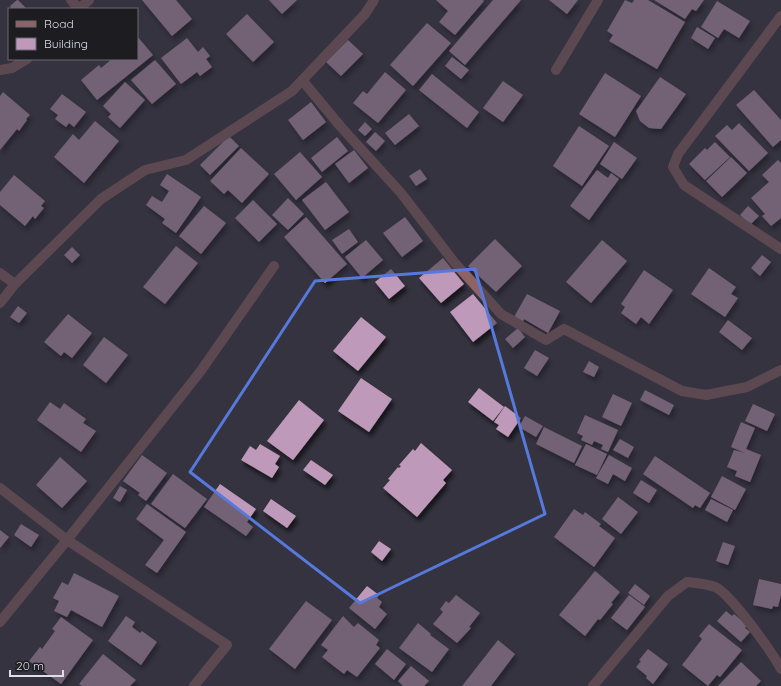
<svg xmlns="http://www.w3.org/2000/svg" width="781" height="686" font-family="Quicksand,sans-serif">
<defs>
<filter id="shadow"><feDropShadow dx="2.5" dy="4.5" stdDeviation="2" flood-color="#0009"/></filter>
</defs>
<rect width="100%" height="100%" fill="#34333f"/>
<path fill="#bf99b9" filter="url(#shadow)" d="M17,0H18L27,9H12L10,6Z
M142,0H176L192,19L172,36Z
M269,0H297L282,14Z
M436,0H483L484,1L455,35L439,22L448,11Z
M493,0H521L465,65L449,51Z
M549,0H578L567,14Z
M625,0L632,3L634,0H648L685,22L657,69L609,41L613,35L607,31Z
M654,0H704L696,11L692,9L685,19Z
M717,1L750,21L739,38L724,29L718,38L701,27Z
M247,14L274,42L253,62L226,34Z
M427,23L451,43L413,86L390,65Z
M697,27L715,38L708,49L691,38Z
M137,36L153,55L97,100L81,80L99,65L101,68L112,59H137Z
M187,38L198,52L203,47L210,56L206,59L212,67L200,76L197,72L181,84L161,58Z
M348,40L363,54L341,76L326,62Z
M452,57L469,70L461,79L445,66Z
M155,60L176,84L152,104L131,80Z
M385,72L406,90L378,123L353,103L363,91L367,94Z
M605,73L641,96L615,137L579,114Z
M432,74L479,112L467,128L419,90Z
M660,77L686,94L661,129L649,128L640,121L636,111Z
M503,81L523,95L503,122L483,108Z
M125,82L145,100L120,128L108,117L111,114L103,106Z
M754,90L781,120V140L773,147L736,105Z
M3,92L30,115L26,119L27,120L19,131L17,129L0,150V96Z
M62,94L86,112L74,127L69,123L66,127L55,119L58,115L50,109Z
M311,102L326,122L303,140L288,120Z
M409,114L419,126L395,145L385,133Z
M95,121L119,141L84,183L54,157L73,134L79,140Z
M365,122L372,129L365,136L358,130Z
M739,123L768,153L749,171L715,136L727,125L732,130Z
M579,126L609,146L582,186L553,166Z
M375,132L385,141L376,151L366,142Z
M229,136L239,146L210,175L200,165Z
M337,137L348,151L322,172L311,158Z
M614,142L637,158L622,179L600,164Z
M715,142L730,157L705,180L689,164L705,148L707,150Z
M241,148L269,174L242,203L228,190L224,194L210,181Z
M354,150L368,168L349,183L335,164Z
M300,152L322,177L296,200L274,174Z
M731,157L747,173L722,197L706,181Z
M778,160L781,163V218L771,226L762,216L765,214L751,198L769,182L762,175Z
M420,169L427,179L416,186L409,176Z
M597,170L608,178L611,173L619,179L589,220L570,206Z
M167,174L201,197L176,233L162,223L165,219L146,205L152,196L162,202L169,191L160,185Z
M14,175L45,201L41,206L44,208L35,219L33,216L25,226L0,205V192Z
M326,182L349,212L325,230L302,200Z
M288,198L304,214L288,230L272,215Z
M253,200L277,224L259,242L235,218Z
M204,206L226,223L201,254L179,236Z
M748,206L759,216L750,225L740,215Z
M306,217L347,264L325,283L284,237Z
M405,217L423,241L402,257L383,233Z
M349,229L358,242L342,254L332,240Z
M495,239L522,266L496,292L468,266Z
M366,240L383,260L362,278L345,257Z
M602,240L627,261L591,303L566,282Z
M176,246L198,263L165,304L143,287Z
M72,247L80,255L72,263L64,255Z
M762,255L771,262L760,276L751,268Z
M443,258L464,284L441,303L419,278Z
M709,268L736,287L731,294L738,298L725,317L691,294Z
M391,269L405,286L389,299L375,282Z
M644,270L673,290L649,324L641,317L636,324L621,313L625,307L621,304Z
M473,294L497,323L473,342L450,312Z
M527,294L560,311L548,333L524,319L523,322L514,317Z
M18,306L27,313L19,323L10,317Z
M68,314L92,333L72,358L64,352L61,356L44,342Z
M361,317L386,337L358,371L333,351Z
M728,320L752,338L742,350L719,332Z
M518,328L525,337L513,348L505,339Z
M104,337L128,355L106,383L83,365Z
M535,350L549,358L537,376L524,368Z
M589,361L599,367L594,377L583,372Z
M361,378L392,399L369,432L338,411Z
M479,388L504,407L493,421L468,402Z
M645,390L674,405L669,415L640,400Z
M613,394L632,403L621,426L602,417Z
M299,400L324,420L293,460L267,441Z
M50,402L60,409L64,403L86,419L83,423L96,431L81,452L37,420Z
M753,404L775,414L767,431L745,421Z
M505,406L521,418L508,437L496,429L499,425L494,422Z
M585,415L618,430L608,452L601,449L603,445L594,441L592,445L581,440L583,436L577,433Z
M525,416L543,426L536,437L519,427Z
M741,422L755,428L746,449L761,455L750,482L735,476L737,471L727,467L734,450L745,453L731,447Z
M544,427L582,446L574,463L536,444Z
M620,439L634,447L628,458L613,450Z
M421,443L452,470L443,480L446,483L417,517L383,488L390,480L388,479L398,467L399,468L401,466L399,465L413,449L415,451Z
M260,444L280,456L275,464L279,467L272,478L241,460L250,446L256,450Z
M586,444L607,454L597,475L575,465Z
M142,455L167,473L146,501L138,495L140,493L123,481Z
M609,455L632,468L625,481L613,474L608,484L596,478Z
M655,456L710,493L700,508L695,505L693,508L643,474Z
M60,457L87,481L62,508L36,485Z
M311,460L333,475L325,485L303,470Z
M173,474L207,499L185,528L151,504Z
M722,476L746,489L735,510L711,497Z
M641,480L657,490L649,503L633,493Z
M220,484L256,509L247,522L253,527L246,536L204,507Z
M120,486L127,490L120,502L113,498Z
M618,497L638,512L621,534L602,519Z
M271,499L296,516L287,528L263,511Z
M711,499L733,510L727,522L705,510Z
M147,504L186,532L157,573L145,565L164,540L136,519Z
M574,509L583,515L585,512L601,524L599,526L615,538L594,567L554,537Z
M21,524L39,535L31,547L14,535Z
M0,530L9,537L0,548Z
M379,541L391,549L382,561L371,552Z
M723,542L735,546L728,565L716,561Z
M595,571L620,592L611,603L613,604L600,620L598,619L585,636L559,615Z
M74,573L119,596L102,627L71,610L67,617L54,611L59,601L53,598L62,582L68,585Z
M759,579L781,584V595L778,607L773,606L772,609L753,605Z
M635,584L650,596L644,605L628,593Z
M367,586L379,595L377,598L382,602L379,607L387,614L375,629L349,608Z
M456,595L480,613L469,627L471,628L457,643L433,624L443,612L440,609L446,601L449,603Z
M629,595L645,607L627,630L611,618Z
M306,601L332,620L295,669L269,649Z
M726,611L732,616L734,614L747,625L745,628L750,632L741,642L717,621Z
M126,616L135,622L132,627L140,633L142,631L157,642L141,665L108,641Z
M343,616L354,627L358,623L379,640L376,645L380,648L357,677L347,670L344,674L322,657L328,650L321,645Z
M61,617L93,640L61,684L29,661L40,647L42,649L55,631L52,629Z
M418,623L431,634L430,635L449,649L432,672L399,648Z
M709,624L742,650L720,677L717,675L708,686L682,665L702,639L699,636Z
M498,640L515,654L491,686H462Z
M387,649L406,664L394,680L375,664Z
M648,649L668,664L653,684L646,678L647,676L636,667L641,661L639,660Z
M103,654L136,680L130,686H82L79,684Z
M741,662L761,681L756,686H718Z
M411,666L429,681L424,686H403L398,681Z"/>
<g fill="none" stroke-linecap="round" stroke-linejoin="round">
<path stroke="#8d6366" stroke-width="10" d="M71,0L79,9
M79,9L89,0
M781,16L678,154L673,167L684,185L781,249
M0,70L12,68L27,59
M556,70L598,0
M302,80L341,127L401,193L454,262L501,314L546,340L564,329L682,391L706,395L747,387L781,370
M0,273L15,284
M0,303L15,284L101,199L145,170L186,160L292,91L365,14L374,0
M0,488L67,540L227,645L194,686
M0,622L67,540L200,372L274,266
M593,686L668,596L687,582C696,583 707,584 715,587C730,593 772,652 781,669"/>
</g>
<path d="M0 0H781V686H0ZM475,269L545,514L360,603L190,472L315,281Z" fill="#34333f" fill-opacity=".55" fill-rule="evenodd"/>
<path fill="none" stroke="#5779dc" stroke-width="3" stroke-linejoin="round" d="M475,269L545,514L360,603L190,472L315,281Z"/>
<rect x="8" y="8" width="130" height="52" fill="#1c1c21" stroke="#6a6a70"/>
<rect x="16" y="21" width="20" height="6" fill="#8d6366" stroke="#6a6a70"/>
<text x="44" y="28" font-size="12" fill="#dedee6">Road</text>
<rect x="16" y="38" width="20" height="12" fill="#bf99b9" stroke="#6a6a70"/>
<text x="44" y="48" font-size="12" fill="#dedee6">Building</text>
<path d="M10 670v6h53v-6" fill="none" stroke="#dedee6" stroke-width="2"/>
<text x="16" y="670" font-size="12" fill="#dedee6" stroke="#1c1c21" stroke-width="3" paint-order="stroke">20 m</text>
</svg>
